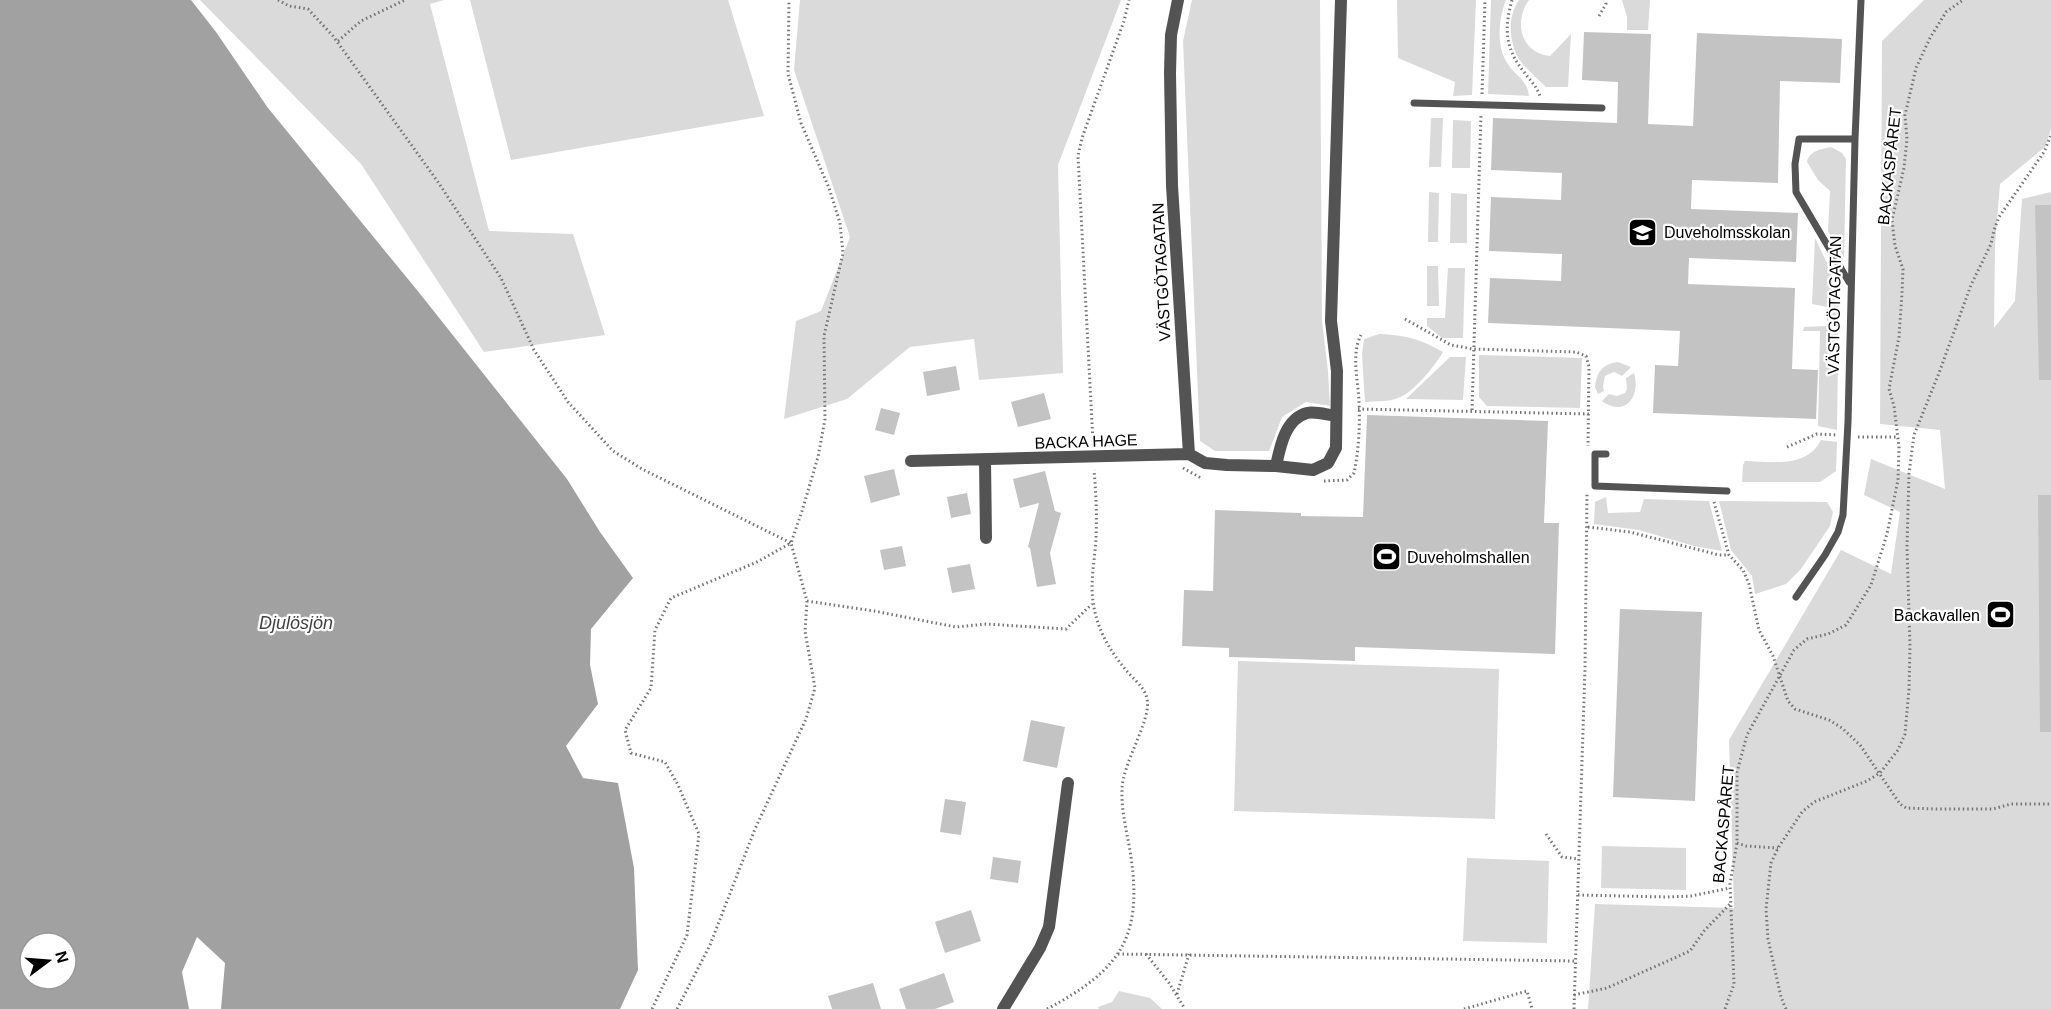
<svg xmlns="http://www.w3.org/2000/svg" width="2051" height="1009" font-family="Helvetica,sans-serif">
<rect width="100%" height="100%" fill="#fff"/>
<path fill="#dadada" d="M200,0H444L430,4L489,231L573,234L605,335L484,352L361,164Z
M470,0H728L764,116L511,160Z
M800,0H1121L1058,165L1063,373L979,380L974,339L910,347L847,399L784,419L796,321L821,311L850,237L794,70Z
M1192,0H1320L1322,321L1328,371L1330,406L1306,402L1282,417L1269,451H1215L1200,441L1183,41Z
M1397,0H1476L1472,95L1453,96L1455,82L1398,58Z
M1491,0H1506C1499,17 1496,44 1506,61C1514,76 1527,78 1529,96L1488,94Z
M1519,0H1529C1513,22 1521,53 1550,56L1571,34L1568,87H1546C1537,78 1526,69 1519,59C1509,42 1507,17 1519,0Z
M1622,0H1650L1648,30H1627V17Z
M1924,0H2051V129L2045,147L2000,184L1995,245L1994,328L2015,301L2022,199L2051,192V1009H1588L1595,904L1734,908L1729,740L1841,550L1891,574L1900,512L1864,495L1871,459L1945,489L1940,430L1880,424L1882,41Z
M1431,118H1443L1441,167H1429Z
M1453,120L1471,121L1470,168H1452Z
M1831,147L1842,153L1846,159L1844,257L1828,231L1830,191L1818,180L1807,162C1809,151 1821,149 1831,147Z
M1429,192L1439,193L1438,242H1428Z
M1451,193L1467,194V243H1450Z
M1815,238L1839,288L1837,430L1818,426L1820,331H1803L1804,327L1827,326V307L1812,304Z
M1427,266H1438L1439,306H1427Z
M1448,268H1465L1463,338H1442L1427,326V318H1445Z
M1379,334C1405,335 1420,339 1443,352C1435,366 1413,393 1398,398C1389,402 1375,401 1365,402L1362,354L1364,339Z
M1479,355L1582,358L1580,408L1487,406L1479,397Z
M1450,357H1466L1463,400L1406,399Z
M1618,362L1631,367L1622,376L1614,372L1605,376L1603,386L1604,391L1598,394L1595,387C1597,372 1602,364 1618,362Z
M1634,373C1641,396 1625,418 1602,401L1609,394L1617,396L1625,393L1627,389L1626,378Z
M1821,440L1837,442L1836,471L1820,482H1742L1743,465L1745,461C1772,462 1807,468 1821,440Z
M1606,497L1608,513L1640,512L1644,499L1709,501L1722,551L1694,546L1639,530L1594,524L1595,502Z
M1719,501L1827,502L1833,512L1830,526L1801,569L1786,584L1755,594L1752,576L1731,550Z
M1238,661L1499,669L1495,819L1234,811Z
M1602,846L1686,848V890L1601,888Z
M1467,858L1549,861L1547,943L1463,941Z
M1119,991L1150,998L1162,1009H1099L1098,1007L1112,1002Z"/>
<path fill="#a1a1a1" fill-rule="evenodd" d="M0,0H191L216,32L268,108L421,295L567,479L600,532L633,578L591,629L590,665L598,704L566,746L583,778L618,783L634,868L638,970L620,1009H221L225,963L197,937L182,972L189,1009H0ZM30,943H66V979H30Z"/>
<path fill="#c3c3c3" d="M1584,32L1651,34L1648,124L1693,126L1697,33L1842,39L1840,83L1780,81L1778,183L1692,180L1691,209L1798,213L1796,262L1689,258L1688,284L1795,288L1792,369L1818,370L1816,419L1653,413L1655,365L1678,366L1680,331L1488,323L1490,278L1561,281L1562,254L1489,251L1491,197L1561,200L1562,173L1491,170L1493,118L1617,123L1618,82L1582,80Z
M2035,205H2051V380H2039Z
M956,366L960,390L927,396L923,372Z
M1044,393L1051,419L1018,427L1011,402Z
M881,408L900,413L894,435L875,430Z
M1367,415L1548,421L1544,523H1559L1555,654L1355,647V661L1229,657V648L1182,646L1184,590L1213,591L1215,510L1301,513V516L1363,517Z
M894,469L900,495L871,503L864,476Z
M1045,471L1055,511L1061,513L1050,553L1056,584L1037,587L1030,548L1028,547L1039,503L1020,508L1013,479Z
M967,493L971,514L951,518L947,497Z
M2038,495H2051V732H2040Z
M902,546L906,566L884,570L880,550Z
M970,564L975,589L952,593L947,568Z
M1620,609L1702,612L1695,801L1613,797Z
M1031,720L1065,727L1057,768L1023,761Z
M945,799L966,802L961,835L940,832Z
M993,857L1021,861L1018,883L990,879Z
M971,910L981,941L945,953L935,922Z
M944,973L954,1002L935,1009H906L899,989Z
M873,983L881,1009H832L828,996Z"/>
<g fill="none" stroke-linecap="round" stroke-linejoin="round">
<path stroke="#757575" stroke-width="3" stroke-dasharray="1.5 3" stroke-linecap="butt" d="M278,0L289,6L308,9L333,36L438,182L501,278L534,350L568,402L613,451L642,469L791,543
M1512,0C1504,29 1505,48 1524,72C1530,80 1537,87 1540,96
M1599,16L1606,4L1605,0
M338,41L361,21L405,0
M1482,94L1485,0
M1405,319L1451,345L1473,349L1576,352L1586,356L1589,367L1588,446
M1358,409L1589,414
M1472,410L1481,115
M1858,437H1897
M1093,442L1078,156L1082,138L1124,21L1129,0
M1787,447L1817,434L1837,435
M1183,468L1201,478
M1324,481L1347,480L1354,473C1359,450 1360,424 1359,401C1358,380 1351,354 1361,335
M1714,502L1729,555L1743,570L1749,584L1759,630L1773,656L1788,701L1795,709L1829,720L1842,728L1860,745L1900,804L1906,808L1936,809H1993L2011,804H2051
M1588,527L1630,532L1719,555H1729
M807,601L874,611L956,627L986,624L1066,629L1092,604
M1546,834L1562,857L1579,859
M1737,843L1746,846L1778,848
M1578,895L1666,897L1691,896L1730,888
M1118,954L1575,961
M1146,954L1169,983L1185,1009
M1177,994L1189,954
M1574,995L1607,988L1690,951L1704,931L1730,904
M652,1009L687,935L699,834L678,785L665,762L631,753L625,730L651,688L655,630L671,598L757,562L791,543
M677,1009L710,945L755,829L806,719L815,688L805,631L807,601L791,543L802,511L818,457L825,419L824,336L843,253L840,223L829,188L801,123L788,74L789,0
M1047,1009C1118,971 1143,940 1131,857C1128,836 1121,812 1122,790C1122,764 1152,719 1147,699C1145,687 1133,679 1126,670C1109,650 1096,627 1093,601C1090,581 1095,559 1096,538C1097,515 1096,493 1094,470
M1464,1009L1527,991L1532,1009
M1574,1009L1585,669L1587,492
M1725,1009L1734,984L1730,884L1737,843V772L1747,735L1794,650L1807,639L1828,634L1846,625L1871,585L1887,534L1898,480L1899,447L1894,406L1889,389L1899,337L1902,293L1903,269L1895,246L1892,220L1904,168L1907,139L1905,115L1916,68L1930,38L1946,12L1963,0
M1786,1009L1781,997L1768,939L1766,909L1771,863L1778,848L1802,812L1814,802L1867,781L1880,773L1898,750L1905,734L1909,689L1910,646L1907,547L1909,473L1914,435L1939,373L1971,285L1991,244L1994,230L1999,217L2044,152L2051,135"/>
<path stroke="#535353" stroke-width="7" d="M1414,103L1602,108
M1849,282L1796,192L1795,164L1799,139H1855
M1606,454H1595V486L1727,491
M1796,597L1825,555L1838,532L1843,515L1848,422L1855,139L1861,0"/>
<path stroke="#535353" stroke-width="12" d="M1178,0L1171,35L1170,73L1172,186L1189,454L1205,463L1227,465L1276,466L1313,470L1328,463L1336,448L1337,371L1331,321L1341,0
M985,460L986,538
M911,461L1189,454
M1276,466C1280,447 1285,419 1307,413C1316,411 1327,415 1336,416
M1003,1009L1040,948L1049,927L1068,783"/>
</g>
<defs>
<symbol id="school-square" viewBox="-11 -11 22 22"><rect x="-9" y="-9" width="18" height="18" rx="4" fill="#000" stroke="#fff"/><path d="M0-5L7-2L0 1L-7-2ZM-4 1L0 2.5L4 1V4Q0 6-4 4Z" fill="#fff"/></symbol>
<symbol id="stadium-square" viewBox="-11 -11 22 22"><rect x="-9" y="-9" width="18" height="18" rx="4" fill="#000" stroke="#fff"/><path d="M0-5a6.5 5 0 1 0 0 10a6.5 5 0 1 0 0-10ZM-3.5-1.8h7v3.6h-7Z" fill="#fff"/></symbol>
</defs>
<g fill-rule="evenodd">
<use href="#school-square" x="1626" y="216" width="33" height="33"/>
<use href="#stadium-square" x="1370" y="540" width="33" height="33"/>
<use href="#stadium-square" x="1984" y="598" width="33" height="33"/>
</g>
<g text-anchor="middle" stroke-width="4.5" stroke-linejoin="round" paint-order="stroke">
<g font-size="16" fill="#000" stroke="#fff">
<text transform="translate(1889 166) rotate(-84)" y="6">BACKASPÅRET</text>
<text transform="translate(1161 272) rotate(-93)" y="6">VÄSTGÖTAGATAN</text>
<text transform="translate(1834 305) rotate(-89)" y="6">VÄSTGÖTAGATAN</text>
<text transform="translate(1086 441) rotate(-2)" y="6">BACKA HAGE</text>
<text transform="translate(1723 824) rotate(-85)" y="6">BACKASPÅRET</text>
</g>
<g font-size="16" fill="#000" stroke="#fff" text-anchor="start">
<text x="1664" y="238">Duveholmsskolan</text>
<text x="1407" y="563">Duveholmshallen</text>
<text x="1980" y="621" text-anchor="end">Backavallen</text>
</g>
<g font-size="18" font-style="italic" fill="#424242" stroke="#fff">
<text x="296" y="629">Djulösjön</text>
</g>
</g>
<g transform="translate(48 961) rotate(74)"><circle r="28" fill="#ffffff" stroke="#999999" stroke-width="1.5"/>
<path d="M0-4.5L10 22L0 15L-10 22Z" fill="#000000"/>
<text y="-9" font-size="16" font-weight="bold" text-anchor="middle" fill="#000000">N</text>
</g>
</svg>
